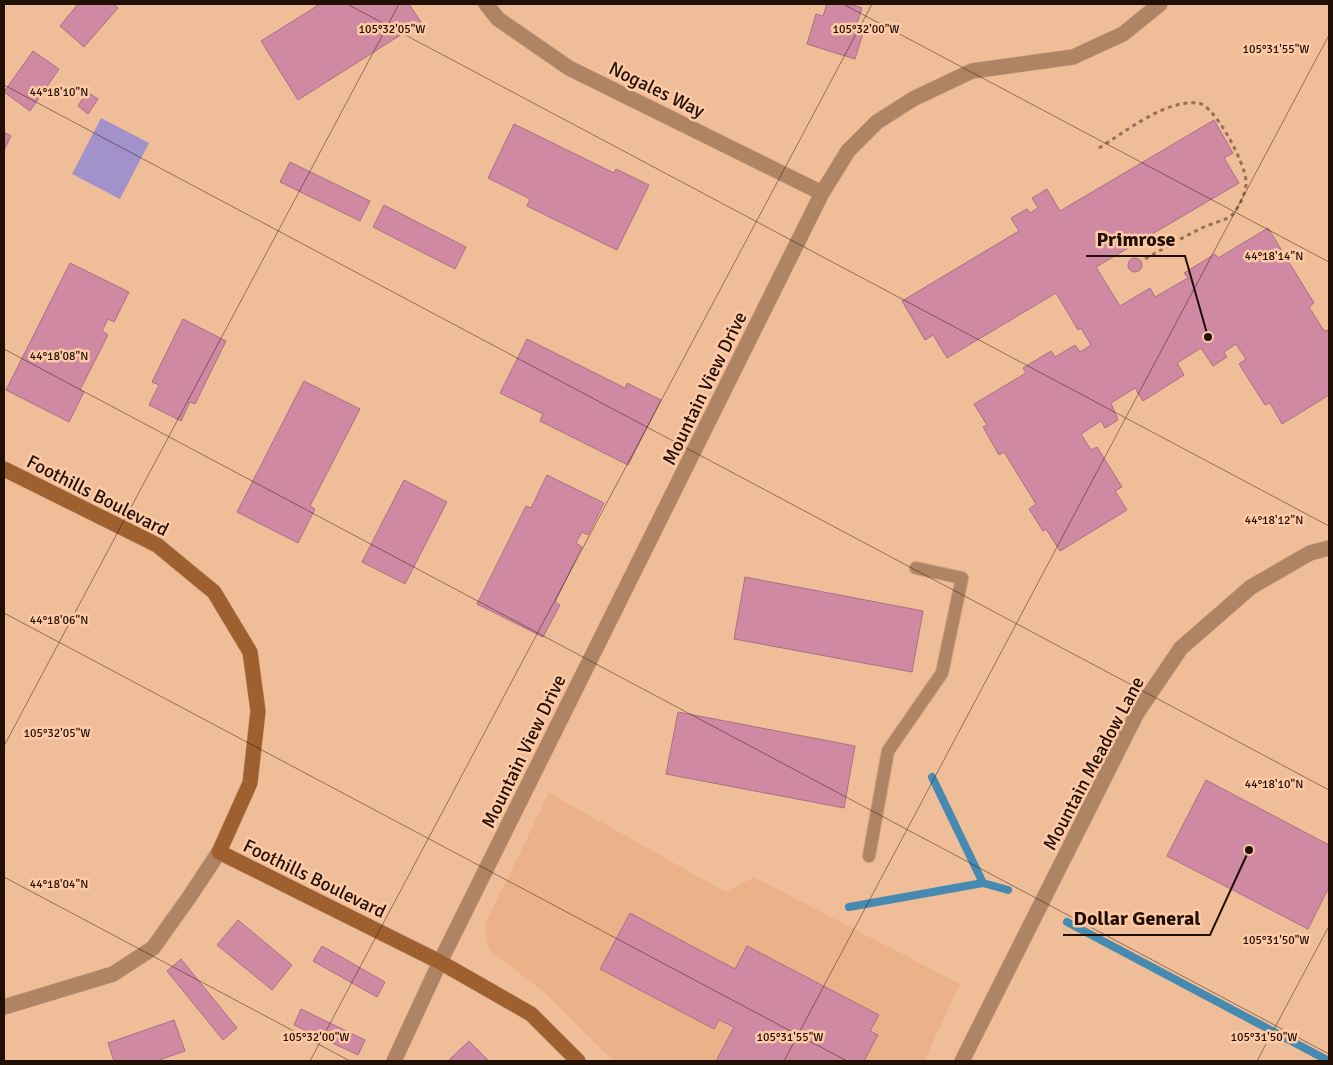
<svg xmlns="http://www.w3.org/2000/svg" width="1333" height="1065" font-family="Signika,sans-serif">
<rect width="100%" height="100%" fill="#f0bd99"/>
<path fill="#ebb289" d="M549,793L726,892L754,877L960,984L924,1061H614L544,992L489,950L485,924Z"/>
<path fill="#a192c9" d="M101,118L149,143L120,199L72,174Z"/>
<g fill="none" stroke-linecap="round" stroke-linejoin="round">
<path stroke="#468ab2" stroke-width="8" d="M932,777L983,883L1008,890
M849,907L983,883
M1067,922L1329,1061"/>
</g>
<path fill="#d089a3" stroke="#a97084" d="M78,4H113L118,8L84,47L60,26Z
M320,4H409L421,22L298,100L261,41Z
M827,4H849L862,8L856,27L864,30L855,59L807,44L816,14L823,16Z
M33,51L59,69L30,111L4,92Z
M87,92L98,99L88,114L78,106Z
M1214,120L1233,153L1224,158L1239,183L1096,267L1120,306L1150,288L1155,297L1188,278L1184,273L1215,254L1218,258L1268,228L1314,303L1309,307L1324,331L1329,330V395L1282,424L1270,403L1265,405L1239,364L1246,359L1236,344L1224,352L1227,357L1213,366L1201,348L1177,363L1184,375L1143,401L1135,388L1111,403L1118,420L1105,428L1101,421L1081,434L1091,450L1097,447L1122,487L1115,491L1127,510L1060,551L1046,529L1043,531L1029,509L1036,504L1004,452L999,455L983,427L987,425L974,404L1026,373L1023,368L1051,351L1055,357L1075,345L1080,352L1091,345L1081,328L1078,330L1056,293L947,358L933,335L925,340L902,301L1019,231L1011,218L1027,209L1030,213L1038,208L1032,198L1047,189L1060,211Z
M514,124L614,173L616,169L649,185L617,250L527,206L530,199L488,178Z
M4,132L11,136L4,150Z
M290,162L370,201L360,221L280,182Z
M384,205L466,247L455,269L373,227Z
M1128 265a7 7 0 1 1 14 0a7 7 0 1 1-14 0Z
M70,263L129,292L114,322L108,319L102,331L108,335L80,390L84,392L69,422L6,390Z
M183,319L226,341L195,404L190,402L181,421L149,405L159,385L152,382Z
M527,339L625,388L627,383L661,400L628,465L540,421L543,414L500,393Z
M304,381L360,409L310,506L315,509L298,543L237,512Z
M547,475L604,503L588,535L582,532L576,543L582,547L555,602L560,605L543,637L477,604L526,506L531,508Z
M404,480L447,502L405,584L362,562Z
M745,577L923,611L912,672L734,639Z
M678,712L855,746L844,808L666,774Z
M1206,780L1329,845V887L1308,929L1167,856Z
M630,913L735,969L747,946L879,1015L870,1031L878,1035L864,1061H716L734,1027L719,1020L714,1029L600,969Z
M238,920L292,965L272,990L217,945Z
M322,946L385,982L377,997L313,961Z
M181,959L237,1028L223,1040L167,971Z
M301,1009L365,1040L358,1055L294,1025Z
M174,1020L185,1051L156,1061H114L108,1043Z
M469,1041L489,1061H448Z"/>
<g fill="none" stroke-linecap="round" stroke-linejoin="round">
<defs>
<path id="lane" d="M869,856L888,751L942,673L962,578L916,568"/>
<path id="street" d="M486,4L498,19L569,68L822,193
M4,1007L113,974L153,948L190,896L219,852
M394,1061L440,962L822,193L848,151L877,122L913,99L972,71L1073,57L1123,34L1160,4
M962,1061L1137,713L1181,648L1251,587L1310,553L1329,548"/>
<path id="secondary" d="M4,469L157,545L214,592L250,652L258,711L250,783L219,852L440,962L531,1014L578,1061"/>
</defs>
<use href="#lane" stroke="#cb9e7e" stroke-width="14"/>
<use href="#street" stroke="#cb9e7e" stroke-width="16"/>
<use href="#secondary" stroke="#cb9e7e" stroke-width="16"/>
<path stroke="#967158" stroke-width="3" stroke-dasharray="4 4" stroke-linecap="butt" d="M1099,148C1125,132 1166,99 1198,103C1215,105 1245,163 1246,181C1247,191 1239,208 1232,215C1225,221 1212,223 1204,227C1183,237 1163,249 1143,260"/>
<use href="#lane" stroke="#af8465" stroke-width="12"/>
<use href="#street" stroke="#af8465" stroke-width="15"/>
<use href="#secondary" stroke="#9e602f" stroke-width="15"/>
</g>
<path fill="none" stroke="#210f03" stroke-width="1" stroke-opacity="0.45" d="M347,4L1329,526M843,4L1329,262M4,85L1329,790M4,349L1329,1054M4,613L847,1061M4,746L399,4M4,877L350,1061M310,1061L872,4M784,1061L1329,35M1257,1061L1329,926"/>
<g text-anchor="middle" stroke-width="5" stroke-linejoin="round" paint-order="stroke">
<g font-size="19" fill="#210f03" stroke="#fecaa6">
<text transform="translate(657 89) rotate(26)" y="7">Nogales Way</text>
<text transform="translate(704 388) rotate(-64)" y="7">Mountain View Drive</text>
<text transform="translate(98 495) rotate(27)" y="7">Foothills Boulevard</text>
<text transform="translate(523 751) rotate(-64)" y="7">Mountain View Drive</text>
<text transform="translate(1093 763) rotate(-62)" y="7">Mountain Meadow Lane</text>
<text transform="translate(315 878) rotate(26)" y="7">Foothills Boulevard</text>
</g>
</g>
<g font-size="12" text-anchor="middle" fill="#210f03" stroke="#fecaa6" stroke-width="5" stroke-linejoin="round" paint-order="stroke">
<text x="392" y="33">105°32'05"W</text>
<text x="866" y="33">105°32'00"W</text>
<text x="1276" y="53">105°31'55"W</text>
<text x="59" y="96">44°18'10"N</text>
<text x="1274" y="260">44°18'14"N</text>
<text x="59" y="360">44°18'08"N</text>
<text x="1274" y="524">44°18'12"N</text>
<text x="59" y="624">44°18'06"N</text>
<text x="57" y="737">105°32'05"W</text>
<text x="1274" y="788">44°18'10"N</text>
<text x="59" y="888">44°18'04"N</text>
<text x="1276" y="944">105°31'50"W</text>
<text x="316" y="1041">105°32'00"W</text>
<text x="790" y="1041">105°31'55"W</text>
<text x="1264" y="1041">105°31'50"W</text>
</g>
<path fill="none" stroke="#210f03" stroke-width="2" d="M1208 337L1185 256H1086M1249 850L1210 935H1063"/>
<g fill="#210f03" stroke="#fecaa6" stroke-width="2">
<circle cx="1208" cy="337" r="5"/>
<circle cx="1249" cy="850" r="5"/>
</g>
<g font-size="20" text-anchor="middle" font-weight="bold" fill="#210f03" stroke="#fecaa6" stroke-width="5" stroke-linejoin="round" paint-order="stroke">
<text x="1136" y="246">Primrose</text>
<text x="1137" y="925">Dollar General</text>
</g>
<rect width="1333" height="1065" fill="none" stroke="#210f03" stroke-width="10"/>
</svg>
